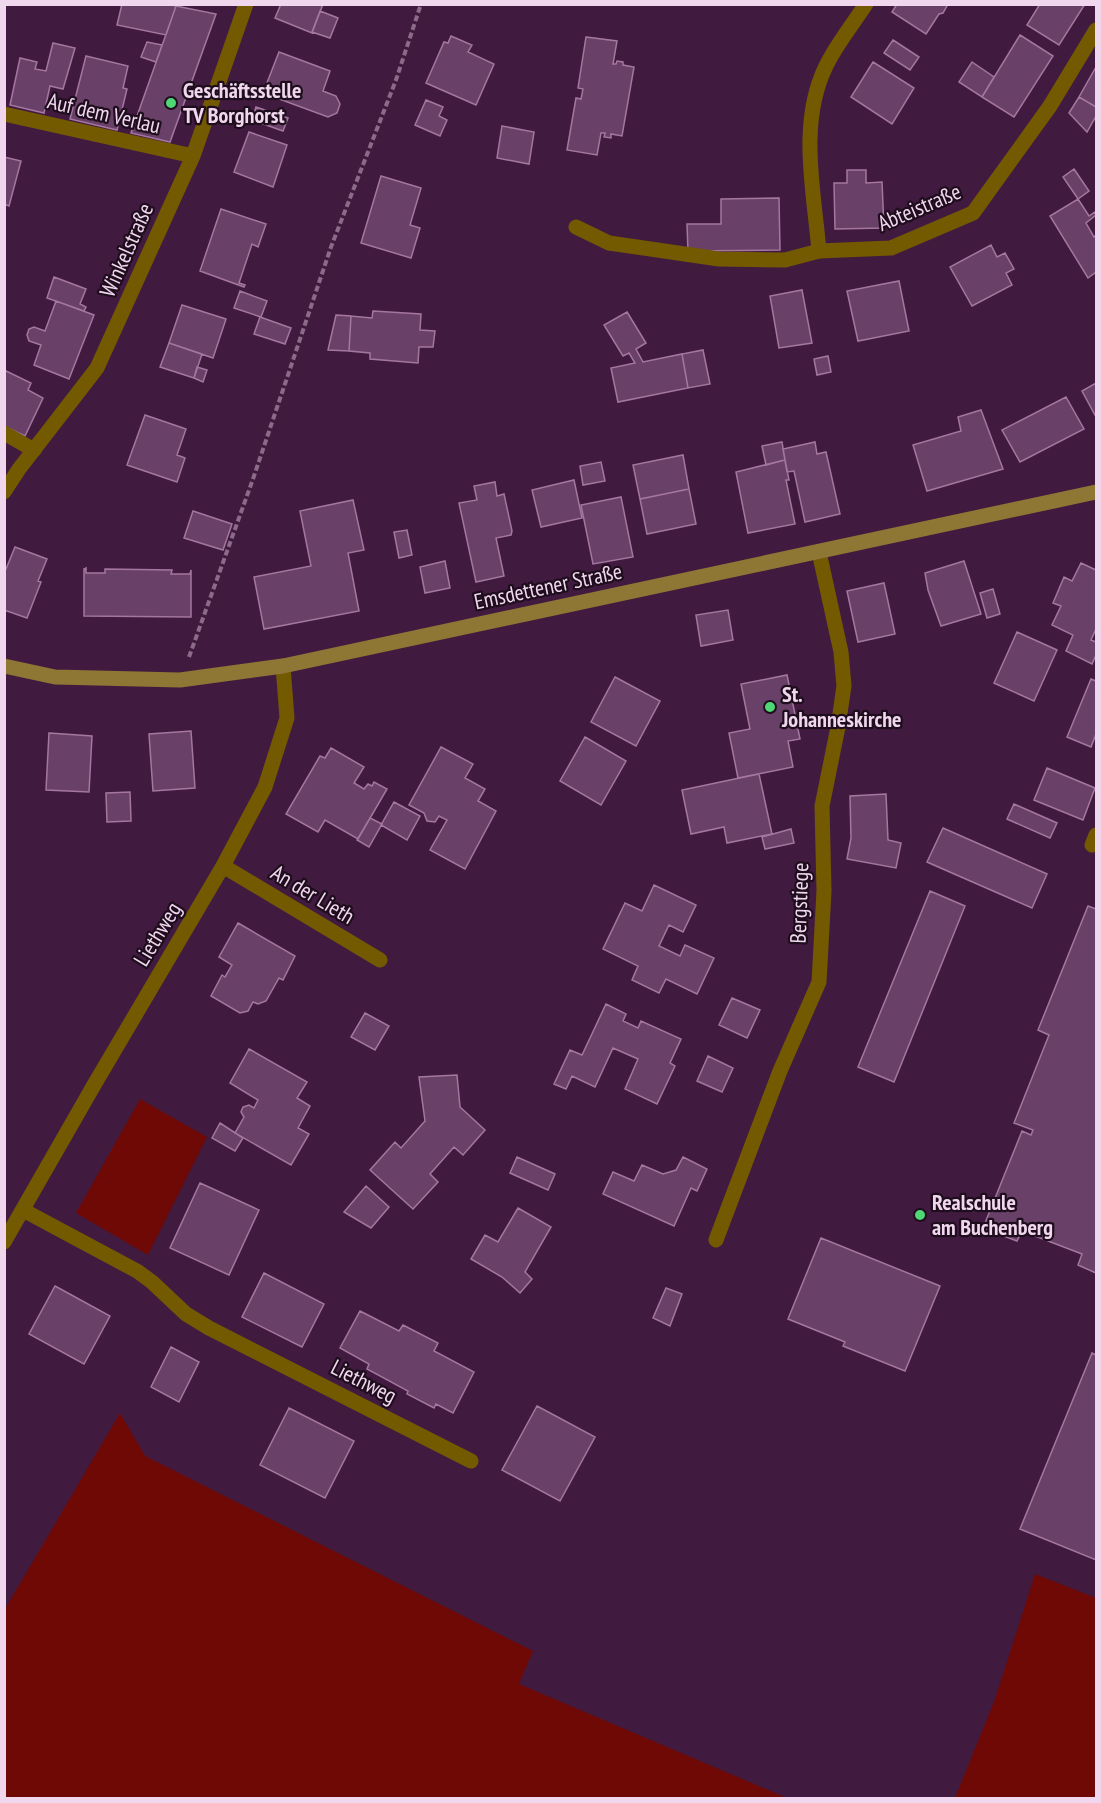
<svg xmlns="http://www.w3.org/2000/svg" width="1101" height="1803" font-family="'PT Sans Narrow',sans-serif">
<rect width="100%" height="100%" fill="#411b3f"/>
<path fill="#6e0905" d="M140,1099L207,1137L148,1255L76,1213Z
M120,1413L145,1456L533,1651L519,1684L787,1798H5V1609Z
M1035,1574L1096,1598V1798H955L995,1699Z"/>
<path fill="#694067" stroke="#a477a0" stroke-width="1.5" d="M122,4H168L176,6L166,35L117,25Z
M281,4H323L312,33L275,18Z
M897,4H948L943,13L939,14L926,34L892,12Z
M1040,4H1085L1059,45L1027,25Z
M176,6L216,14L170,142L131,133Z
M320,11L338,18L330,38L312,32Z
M1020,35L1053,56L1014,117L982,97Z
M451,36L472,45L468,52L494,64L476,105L426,83L444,42L448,43Z
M586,37L617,41L613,64H616L617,61L623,62V65L634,67L622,136L611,134V138L604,137L605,133H601L597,155L567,150L576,98L581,99L583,89L578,88Z
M893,40L919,57L910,70L884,53Z
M147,42L162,45L156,62L141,57Z
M53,43L75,48L63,89L50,86L44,113L10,105L20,58L37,62L35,69L46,71Z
M279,52L330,71L323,91L336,96L340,104L337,113L328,117L263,93Z
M86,56L128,66L123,88L127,89L117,130L70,119Z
M873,62L914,88L892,124L851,97Z
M972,62L994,77L982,97L959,82Z
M1096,67V107L1079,97Z
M1079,97L1096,107V116L1087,132L1069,113Z
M426,100L443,107L439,116L447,120L440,136L415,125Z
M256,107L288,118L283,131L252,120Z
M502,126L534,132L529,164L497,158Z
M249,132L287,145L273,187L234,172Z
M4,157L21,161L9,206L4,204Z
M1074,169L1089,191L1078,199L1063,177Z
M847,170H866V183L882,182L884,228L835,229L834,183H847Z
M381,176L421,188L410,225L420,228L411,258L361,243Z
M779,198L780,250L688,251L687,224H721V199Z
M1078,199L1089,216L1095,212L1096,215L1086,223L1094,237L1096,235V272L1088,278L1050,216Z
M221,209L266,224L258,247L252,244L239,283L245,285L244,287L200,271Z
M991,245L997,257L1005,253L1014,269L1006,273L1012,285L972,306L950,267Z
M54,277L86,289L80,304L86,307L84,311L47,298Z
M899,281L909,331L858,341L847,291Z
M802,290L812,343L779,348L770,296Z
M240,291L267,301L261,317L234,308Z
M56,301L94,315L69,379L34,365L41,345L29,341L27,335L29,329L34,327L45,331Z
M182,305L226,319L213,358L169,343Z
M373,311L421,314L420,330L435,331L433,347H419L418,363L370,359V353L349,351L351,316L372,318Z
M627,312L646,343L636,349L643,362L682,354L688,388L618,402L611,368L635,363L629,353L623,356L604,325Z
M336,315L351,316L349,351L328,350Z
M260,317L291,328L285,344L254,334Z
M169,343L202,354L194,378L160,367Z
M703,350L710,384L688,388L682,354Z
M828,356L831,372L817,375L814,359Z
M197,367L207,370L203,382L194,378Z
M4,370L31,383L28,390L43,398L25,436L4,426Z
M1096,383V417L1082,391Z
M1066,397L1084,429L1020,462L1002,430Z
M981,410L1003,469L927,491L913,445L961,431L958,417Z
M145,415L186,429L177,455L185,458L177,482L127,465Z
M782,442L785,460L766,465L762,446Z
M815,442L817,454L826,452L840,514L805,522L794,471L787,472L783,449Z
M683,455L689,489L640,499L633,465Z
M785,460L789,480H786L795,524L748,533L736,472Z
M601,462L605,481L583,485L580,466Z
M574,480L582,518L541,527L532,490Z
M495,482L497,496L504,494L512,531L511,535L496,538L504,576L476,582L459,503L477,500L474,486Z
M689,489L696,524L647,534L640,499Z
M621,497L633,557L593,564L581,505Z
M353,500L364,550L348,553L359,611L264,629L254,577L311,566L300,511Z
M193,511L232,524L223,550L184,538Z
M407,530L412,555L399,558L394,532Z
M15,547L47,559L38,581L41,582L27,618L4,610V568L6,569Z
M445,561L450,588L425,593L420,567Z
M964,561L981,614L941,626L928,590L925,573Z
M1081,563L1096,570V629L1091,640L1096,642V655L1092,664L1066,651L1073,635L1052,625L1061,606L1053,603L1064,577L1072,581Z
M86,568V573H105V569L172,570L171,574H190L191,570V617L84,616V569Z
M884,583L895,634L858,642L847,591Z
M993,589L1000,614L987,618L980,593Z
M728,610L733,640L701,646L696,615Z
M1017,632L1057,650L1034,701L994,683Z
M787,675L800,739L788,741L793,767L738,778L729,733L750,729L741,684Z
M615,677L660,701L636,746L591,722Z
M1091,679L1096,681V734L1091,747L1067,737Z
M191,731L195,788L153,791L149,734Z
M49,733L92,736L89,792L46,790Z
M585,737L626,761L601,805L560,781Z
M441,747L473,764L465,778L485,789L478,801L496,811L465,869L430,850L447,820L439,816L435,822L427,821L424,813L409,805Z
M331,748L364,767L354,783L364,789L368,784L372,786L374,782L387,789L358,839L325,820L318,832L286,814L320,756L325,758Z
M1047,768L1095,788L1083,820L1034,800Z
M759,774L772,834L727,843L724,827L691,834L682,790Z
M130,792L131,821L107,822L106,793Z
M886,794L888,840L901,843L896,868L847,859L851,838L850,796Z
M394,802L420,816L407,840L381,825Z
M1014,804L1057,823L1050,838L1007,819Z
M370,818L382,824L369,847L357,840Z
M943,828L1047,874L1032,908L927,862Z
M791,829L794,843L765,849L762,837Z
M654,885L696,905L683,932L669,925L659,946L680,956L685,945L714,958L697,994L666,979L659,993L632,980L638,966L603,949L625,903L642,911Z
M930,891L965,906L894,1082L858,1067Z
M1088,906L1096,909V1273L1078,1265L1082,1254L1022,1231L1017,1241L983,1228L1022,1131L1031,1135L1033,1130L1014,1123L1049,1035L1038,1030Z
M238,923L295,956L283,980L279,978L266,1001L258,1004L253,1002L248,1011L240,1013L211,996L222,975L225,977L232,965L219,957Z
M732,998L760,1010L747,1038L719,1025Z
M606,1004L626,1014L623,1021L638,1028L641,1021L681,1039L670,1063L675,1066L657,1104L625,1089L638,1059L613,1048L595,1087L572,1076L566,1089L554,1084L570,1050L582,1055Z
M365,1013L389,1026L375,1050L351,1037Z
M249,1049L307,1082L297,1098L310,1106L298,1128L309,1134L291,1165L235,1133L244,1117L241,1112L243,1107L249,1105L254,1108L258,1100L230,1083Z
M708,1056L733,1068L722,1092L697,1081Z
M457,1075L460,1107L485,1130L463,1155L454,1147L430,1174L438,1182L413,1209L370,1170L395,1142L401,1148L425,1121L419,1077Z
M220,1123L243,1138L235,1151L212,1138Z
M517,1157L555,1174L548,1190L510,1173Z
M683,1157L707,1169L697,1191L691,1188L674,1226L603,1194L613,1172L634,1181L642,1165L663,1174L676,1170Z
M200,1183L259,1210L229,1275L170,1248Z
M366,1186L389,1207L371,1228L344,1212Z
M518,1208L551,1227L525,1272L532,1279L520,1293L502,1277L471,1259L485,1235L498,1242Z
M821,1238L940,1286L905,1371L843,1346L845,1342L788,1319Z
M264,1273L324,1304L302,1347L242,1317Z
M55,1286L110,1316L84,1364L29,1334Z
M666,1288L682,1294L670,1326L653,1318Z
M360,1311L399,1331L403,1325L438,1343L434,1351L474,1372L453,1413L436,1404L434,1408L407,1394L408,1391L367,1369L369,1364L340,1348Z
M171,1347L199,1362L179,1402L151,1387Z
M1092,1353L1096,1355V1560L1020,1529Z
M537,1406L595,1437L560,1501L502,1470Z
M289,1408L354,1441L325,1498L260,1465Z"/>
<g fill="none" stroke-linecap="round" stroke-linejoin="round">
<path stroke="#8b6b89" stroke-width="4" stroke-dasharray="6 3" stroke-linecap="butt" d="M189,657L253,479L331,247L396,80L421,4"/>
<path stroke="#735a00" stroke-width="15" d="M576,227L609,243L719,259L785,260L819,251
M4,433L34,450
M1092,845L1096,835"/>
<path stroke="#735a00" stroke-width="15" d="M866,4C853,24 836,45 826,66C798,123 814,191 819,251L891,248L973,213L1050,106L1096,30
M4,114L193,156
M4,492L19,469L97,368L193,156L246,4
M223,866L380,960
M23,1210L137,1271L152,1282L186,1314L209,1328L471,1461
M716,1240L780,1071L819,982L824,891L822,806L838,727L844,686L841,652L819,552
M4,1242L94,1085L223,866L265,787L287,718L283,666"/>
<path stroke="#8e7635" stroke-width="15" d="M4,666L55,677L180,680L283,666L1096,492"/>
</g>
<g fill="#4fd675" stroke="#1e0d1d" stroke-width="2">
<circle cx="171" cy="103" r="6"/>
<circle cx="770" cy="707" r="6"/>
<circle cx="920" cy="1215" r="6"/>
</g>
<g text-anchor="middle" stroke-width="4.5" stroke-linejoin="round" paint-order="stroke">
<g font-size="22" font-weight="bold" fill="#f0d7ee" stroke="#1e0d1d" text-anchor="start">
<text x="183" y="98">Geschäftsstelle<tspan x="183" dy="25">TV Borghorst</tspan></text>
<text x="782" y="702">St.<tspan x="782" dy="25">Johanneskirche</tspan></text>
<text x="932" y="1210">Realschule<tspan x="932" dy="25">am Buchenberg</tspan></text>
</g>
<g font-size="22" fill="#f0d7ee" stroke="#1e0d1d">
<text transform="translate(104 113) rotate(13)" y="8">Auf dem Verlau</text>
<text transform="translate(919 207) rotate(-23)" y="8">Abteistraße</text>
<text transform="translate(126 250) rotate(-66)" y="8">Winkelstraße</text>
<text transform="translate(548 586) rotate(-12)" y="8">Emsdettener Straße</text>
<text transform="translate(313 894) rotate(31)" y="8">An der Lieth</text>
<text transform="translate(799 903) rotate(-88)" y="8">Bergstiege</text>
<text transform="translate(157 934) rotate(-59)" y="8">Liethweg</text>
<text transform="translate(364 1381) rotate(27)" y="8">Liethweg</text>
</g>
</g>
<rect width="1101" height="1803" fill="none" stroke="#f0d7ee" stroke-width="12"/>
</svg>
